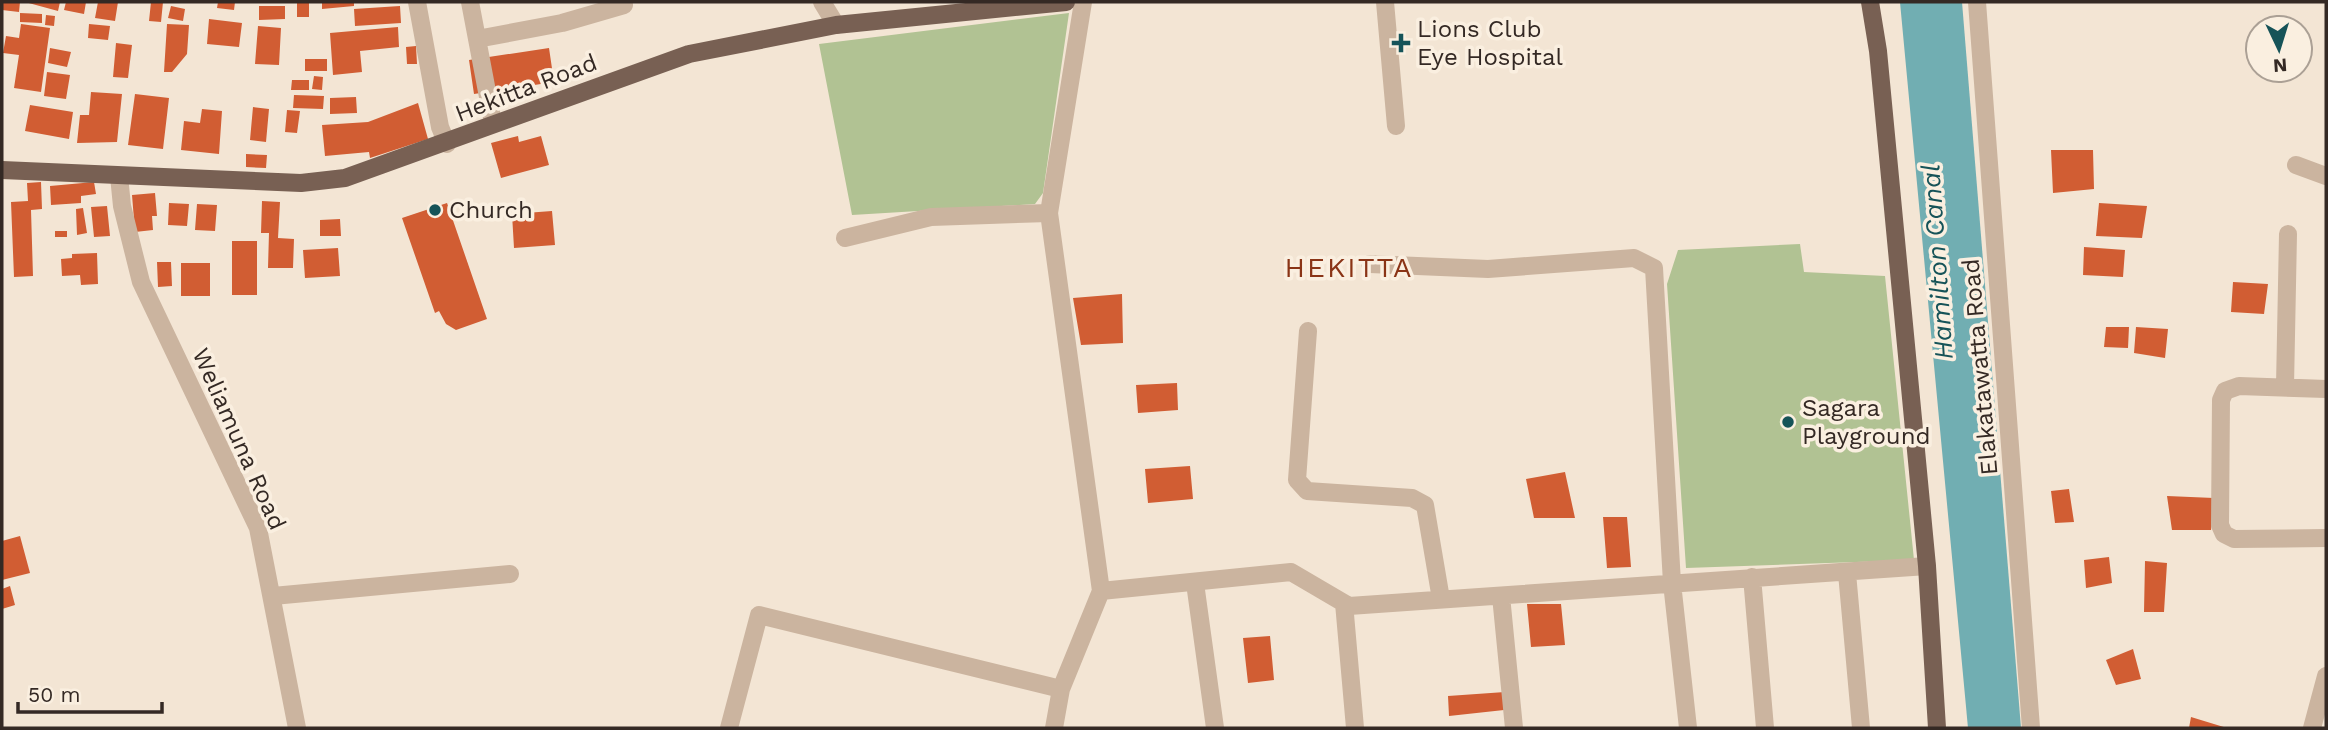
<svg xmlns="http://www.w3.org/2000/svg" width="2328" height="730" font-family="'Work Sans',sans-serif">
<rect width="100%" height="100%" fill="#f3e5d4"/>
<path fill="#b1c293" d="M1069,13L1043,193L1035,204L852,215L819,44Z
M1800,244L1804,272L1885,276L1914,560L1686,568L1667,284L1678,250Z"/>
<path fill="#71aeb2" d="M1900,2H1962L2021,728H1968Z"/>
<path fill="#d15d33" d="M2,2H20L19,12L2,10Z
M25,2H60L58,11Z
M66,2H86L84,14L64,10Z
M98,2H118L115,21L95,18Z
M151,2H163L161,22L149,21Z
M218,2H235L234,10L217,8Z
M297,2H309V17H297Z
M322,2H354V6L322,9Z
M171,6L185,9L183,21L168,18Z
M259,6H285V19L259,20Z
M400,6L401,23L355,26L354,9Z
M20,13L42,14V23L20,22Z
M46,15L55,16L54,26L45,25Z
M209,19L242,23L239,47L207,44Z
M21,24L50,28L41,92L14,88L19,55L3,53L6,36L19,38Z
M89,24L110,26L108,40L88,38Z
M167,24L189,25L187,54L172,72H164Z
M258,26L281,28L279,65L255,64Z
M398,27L399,47L360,51L362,72L333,75L330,33Z
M116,43L132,45L128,78L113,77Z
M416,46L417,64H407L406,47Z
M50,48L71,52L67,67L48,63Z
M549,48L554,82L474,94L469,60Z
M305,59H327V71H305Z
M47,72L70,75L66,99L44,96Z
M314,76L323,77L322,90L312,89Z
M292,80H309V90H291Z
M91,92L122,94L117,142L77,143L80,115H89Z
M135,94L169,98L163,149L128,145Z
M294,95L324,96L323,109L293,108Z
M356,97L357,113L330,114V98Z
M418,103L428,139L370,158L369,152L325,156L322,125L368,122Z
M30,105L73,112L69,139L25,131Z
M253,107L269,109L266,142L250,140Z
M202,109L222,111L219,154L181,150L184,121L200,123Z
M287,110L300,111L297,133L285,132Z
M518,136L519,142L541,136L549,165L501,178L491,143Z
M2051,150H2093L2094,189L2053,193Z
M246,154L267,155L266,168L246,167Z
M41,182L42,209L31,210L33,276L14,277L11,202L28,201L27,183Z
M94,182L96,194L81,196V203L51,205L50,186Z
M155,193L157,216H152L153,230L135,232L132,195Z
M262,201L280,202L278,238L294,239L293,268H268L269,233H261Z
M169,203L189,204L187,226L168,225Z
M447,203L487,319L456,330L446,324L439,311L435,313L402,218Z
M2099,203L2147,206L2142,238L2096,236Z
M197,204L217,205L215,231L195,230Z
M107,206L110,236L94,237L91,207Z
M83,208L87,233L77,235L76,209Z
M552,211L555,245L514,248L512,214Z
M340,219L341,236H320V220Z
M55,231H67V237H55Z
M232,241H257V295H232Z
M2084,247L2125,250L2123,277L2083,275Z
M338,248L340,276L305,278L303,250Z
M97,253L98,284L81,285L80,275L62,276L61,259L72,258V254Z
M157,262H171L172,286L158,287Z
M181,263H210V296H181Z
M2233,282L2268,284L2264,314L2231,312Z
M1122,294L1123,343L1081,345L1073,298Z
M2106,327H2129L2128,348L2104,347Z
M2136,327L2168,329L2165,358L2134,353Z
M1177,383L1178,410L1138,413L1136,385Z
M1190,466L1193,499L1148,503L1145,469Z
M1565,472L1575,518H1534L1526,479Z
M2069,489L2074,522L2055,523L2051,491Z
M2167,496L2214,498L2211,530H2172Z
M1603,517H1627L1631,567L1607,568Z
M20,536L30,573L2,580V541Z
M2109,557L2112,583L2086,588L2084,560Z
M2145,561L2167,563L2164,612H2144Z
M10,586L15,605L2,609V589Z
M1527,604H1561L1565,645L1531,647Z
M1270,636L1274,680L1248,683L1243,638Z
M2133,649L2141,679L2116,685L2106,660Z
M1505,692L1504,710L1449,716L1448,696Z
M2191,717L2227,728H2189Z"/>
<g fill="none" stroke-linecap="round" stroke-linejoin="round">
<path stroke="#cbb49f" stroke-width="18" d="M417,2L440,127L447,144
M470,2L493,123
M822,2L836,25
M1083,2L1049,213L1101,591
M1385,2L1396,126
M1977,2L2031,728
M477,39L562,23L624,5
M2296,165L2326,176
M119,176L122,206L141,282L258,528L297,728
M845,238L931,217L1049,213
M1370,264L1488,269L1634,258L1654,268L1672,583L1688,728
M1308,331L1297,480L1307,491L1412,498L1425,505L1441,599
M2285,386L2288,234
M2326,389L2239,386L2225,391L2221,400L2220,525L2224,534L2234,539L2326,538
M1847,573L1861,728
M1752,577L1765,728
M1195,583L1215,728
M273,596L510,574
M1501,596L1514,728
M1344,603L1355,728
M729,728L759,615L1061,689
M1054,728L1061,689L1101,591L1291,572L1349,606L1927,566
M2312,728L2326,676"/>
<path stroke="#786053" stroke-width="18" d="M1870,2L1878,51L1927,566L1937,728
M2,170L301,183L345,178L689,54L836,25L1066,2"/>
</g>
<g fill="#165358" stroke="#faefe0" stroke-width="2.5">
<path d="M1397.5 32.5h7v7h7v7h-7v7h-7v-7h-7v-7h7z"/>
<circle cx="435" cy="210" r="7"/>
<circle cx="1788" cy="422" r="7"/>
</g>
<g text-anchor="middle" stroke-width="7" stroke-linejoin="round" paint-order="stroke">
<g font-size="24" fill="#342924" stroke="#faefe0" text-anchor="start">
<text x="1417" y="37">Lions Club<tspan x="1417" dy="28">Eye Hospital</tspan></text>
<text x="449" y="218">Church</text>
<text x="1802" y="416">Sagara<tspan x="1802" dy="28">Playground</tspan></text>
</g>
<g font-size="24" fill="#342924" stroke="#faefe0">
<text transform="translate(526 88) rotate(-21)" y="8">Hekitta Road</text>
<text transform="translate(1980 367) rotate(-95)" y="8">Elakatawatta Road</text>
<text transform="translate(239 439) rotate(66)" y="8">Weliamuna Road</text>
</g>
<g font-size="26" font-style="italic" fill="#165358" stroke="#faefe0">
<text transform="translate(1937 262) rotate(-94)" y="9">Hamilton Canal</text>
</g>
<g font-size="28" letter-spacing="2" fill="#8a3416" stroke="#faefe0">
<text x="1349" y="277">HEKITTA</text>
</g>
</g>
<rect width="2328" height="730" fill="none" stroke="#342924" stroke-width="7"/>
<g transform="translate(2279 49) rotate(176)"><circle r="33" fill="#faefe0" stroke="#aba095" stroke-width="2"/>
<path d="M0-5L12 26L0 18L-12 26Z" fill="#165358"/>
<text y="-10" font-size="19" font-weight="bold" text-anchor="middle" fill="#342924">N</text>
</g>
<path d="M18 702v10h144v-10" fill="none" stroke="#342924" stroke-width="3.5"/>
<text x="28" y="702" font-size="21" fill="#342924" stroke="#faefe0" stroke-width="5" paint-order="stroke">50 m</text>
</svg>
